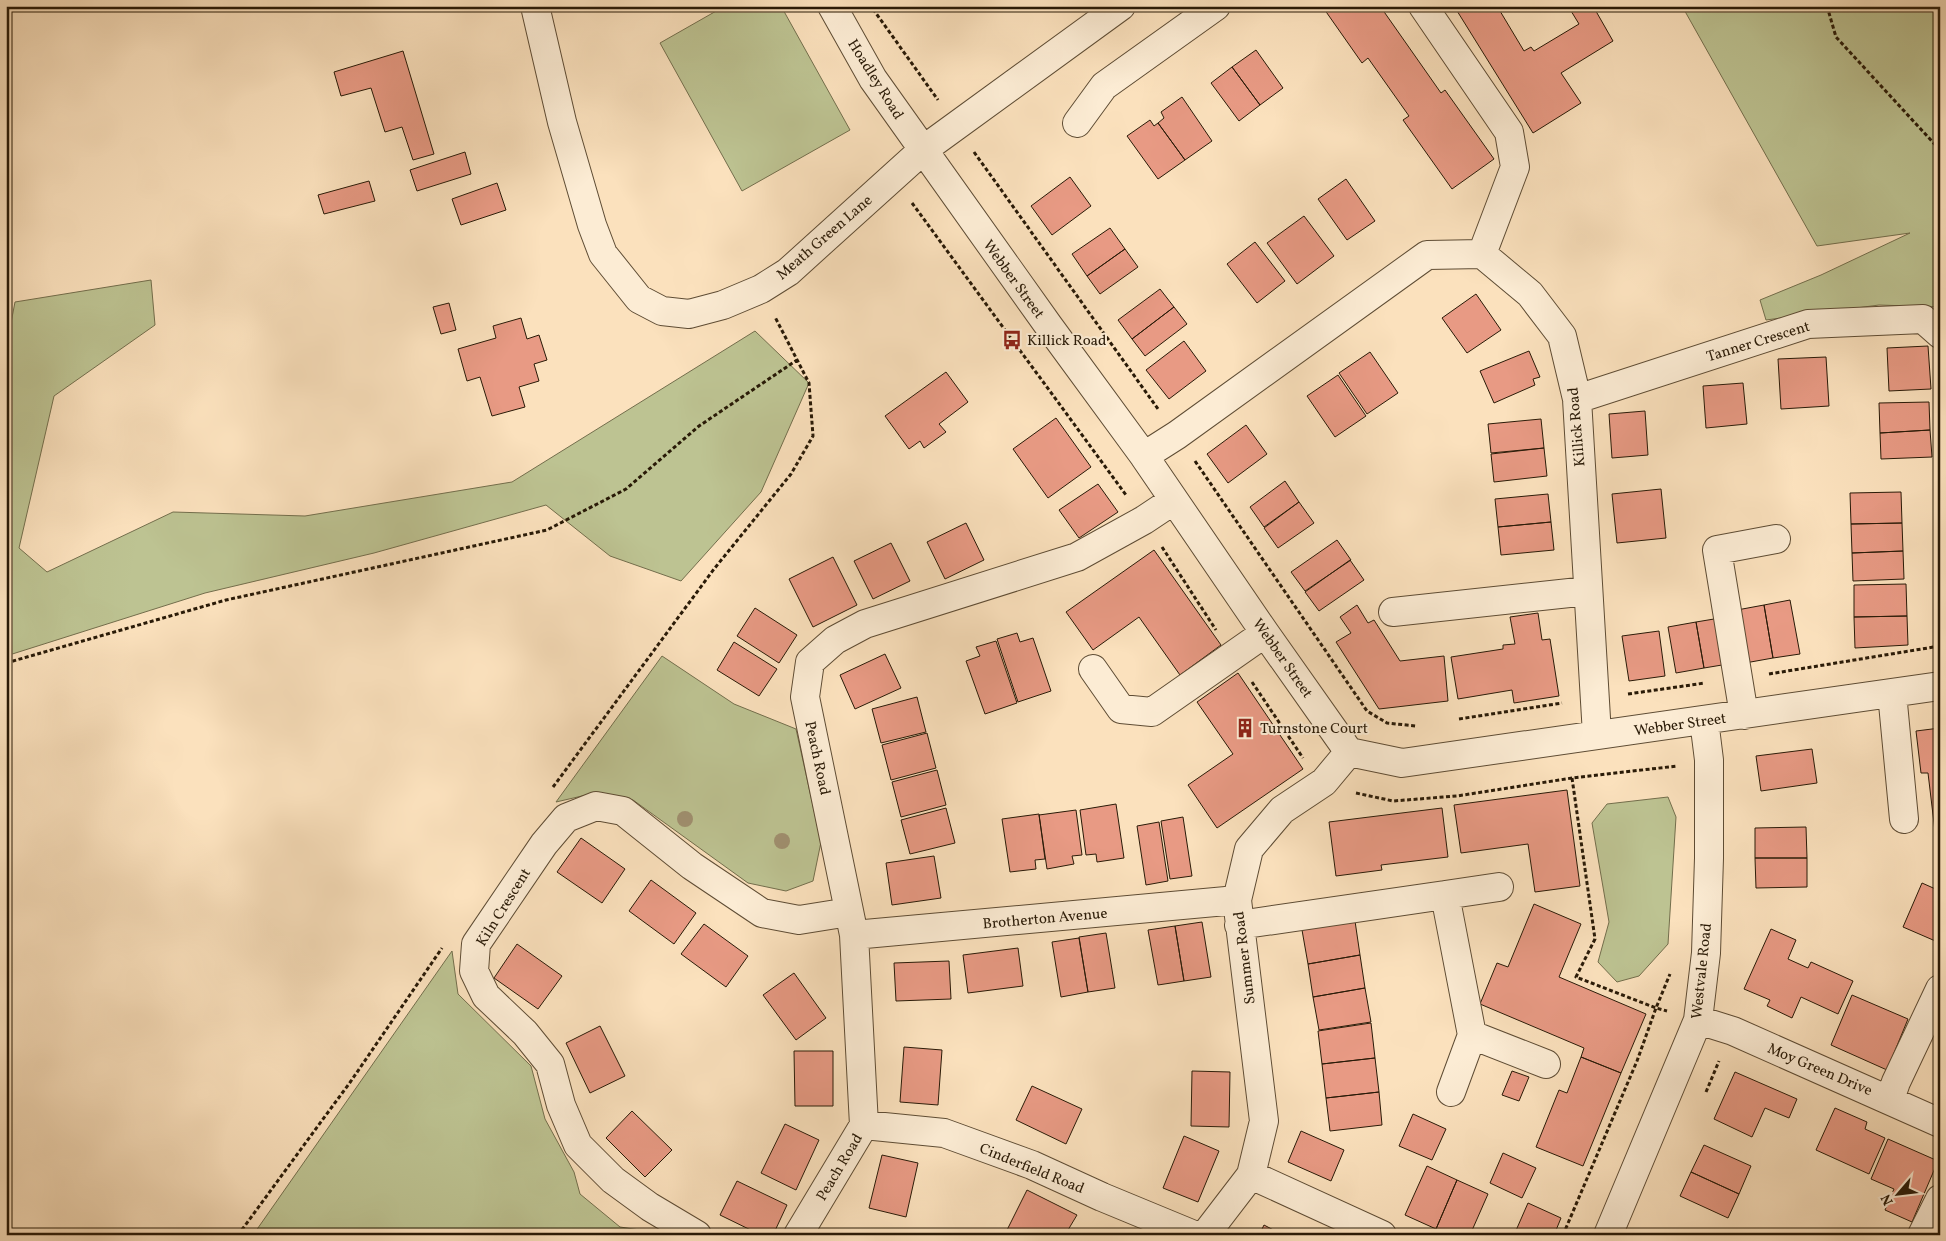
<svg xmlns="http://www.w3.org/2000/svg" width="1946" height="1241" font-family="Vollkorn,serif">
<rect width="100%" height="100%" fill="#fbe1bd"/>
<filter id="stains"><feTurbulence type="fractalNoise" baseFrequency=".004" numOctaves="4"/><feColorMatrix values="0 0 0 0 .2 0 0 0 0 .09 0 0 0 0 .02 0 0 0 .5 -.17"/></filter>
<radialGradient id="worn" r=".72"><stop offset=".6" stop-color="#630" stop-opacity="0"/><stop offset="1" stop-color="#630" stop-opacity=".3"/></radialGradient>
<path fill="#bdc392" stroke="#736e4c" d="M725,6H781L850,130L742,191L660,43Z
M1682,6H1940V307L1879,305L1766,320L1760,300L1821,275L1910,233L1817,246Z
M151,280L155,325L54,396L19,548L47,572L173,512L305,516L512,482L755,331L809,383L761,492L681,581L610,556L546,505L374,553L205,593L6,656V349L15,302Z
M662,656L734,704L796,729L821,842L813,881L786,891L748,883L633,800L595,793L556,802Z
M1668,797L1676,817L1668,944L1639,976L1617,982L1598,962L1609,922L1592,823L1607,804Z
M452,951L458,994L531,1066L545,1119L574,1172L580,1194L620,1227L640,1230L650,1235H253Z"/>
<path fill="#e89a84" stroke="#291a07" d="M1322,6H1380L1441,93L1445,90L1494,159L1452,189L1403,120L1409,116L1368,58L1362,63Z
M1454,6H1497L1524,51L1531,47L1534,51L1579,24L1568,6H1593L1613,41L1561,73L1581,103L1533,133Z
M1256,50L1283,88L1260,105L1232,67Z
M403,51L434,154L413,160L402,127L385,132L371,88L341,96L334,72Z
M1232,67L1260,105L1239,121L1211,83Z
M1182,97L1212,141L1185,160L1158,123L1164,118L1161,112Z
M1150,120L1154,126L1158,123L1185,160L1158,179L1127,136Z
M465,152L471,174L417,191L410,170Z
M1070,177L1091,206L1052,235L1031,206Z
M1346,179L1375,221L1347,240L1318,199Z
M369,181L375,201L324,214L318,195Z
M497,183L506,210L461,225L452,199Z
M1304,216L1334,256L1297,284L1267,243Z
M1110,228L1125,249L1087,276L1072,254Z
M1255,242L1285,281L1257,303L1227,264Z
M1125,249L1138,267L1100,294L1087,276Z
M1160,289L1174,307L1132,339L1118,320Z
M1476,294L1501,330L1467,353L1442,318Z
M449,303L456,330L441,334L433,307Z
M1174,307L1187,324L1145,356L1132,339Z
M521,318L527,339L539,335L547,360L534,364L539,381L519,387L525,407L492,416L480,377L467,381L458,349L496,338L493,326Z
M1184,341L1206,371L1169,399L1146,370Z
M1928,346L1931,389L1889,391L1887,348Z
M1529,351L1540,377L1533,379L1535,385L1494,403L1480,371Z
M1370,352L1398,393L1367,414L1339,373Z
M1826,357L1829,406L1781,409L1778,359Z
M946,372L968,402L939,424L946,432L924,448L920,441L909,449L885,416Z
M1338,375L1366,416L1335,437L1307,396Z
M1743,383L1747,424L1706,428L1703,386Z
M1929,402L1930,430L1880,433L1879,403Z
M1645,411L1648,455L1612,458L1609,414Z
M1056,418L1091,467L1048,498L1013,449Z
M1541,419L1544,448L1491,453L1488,424Z
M1246,425L1267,454L1228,483L1207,454Z
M1930,430L1932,457L1881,459L1880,433Z
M1544,448L1547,476L1494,482L1491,454Z
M1285,481L1299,502L1264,527L1250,507Z
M1098,484L1118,512L1079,538L1059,510Z
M1661,489L1666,538L1617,543L1612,494Z
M1901,492L1902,523L1851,524L1850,493Z
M1548,494L1551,522L1498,527L1495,499Z
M1299,502L1314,523L1278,548L1264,528Z
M1551,522L1554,550L1501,555L1498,527Z
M966,523L984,560L945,579L927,542Z
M1902,523L1903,551L1852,553L1851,524Z
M1337,540L1351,560L1305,591L1291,572Z
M891,543L910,581L873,599L854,561Z
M1154,550L1221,645L1180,675L1139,617L1093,650L1066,612Z
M1903,551L1904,579L1853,581L1852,553Z
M833,557L857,605L813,627L789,579Z
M1350,560L1364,580L1319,611L1305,592Z
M1906,584L1907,616L1854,617V585Z
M1790,600L1800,654L1773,658L1764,605Z
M1357,605L1368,623L1374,620L1400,661L1444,656L1448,701L1379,709L1336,642L1351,633L1340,617Z
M1764,605L1773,658L1745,663L1737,610Z
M755,608L797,635L779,663L737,636Z
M1538,613L1542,640L1550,639L1559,696L1514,703L1512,690L1458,699L1451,657L1503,649V645L1515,644L1510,617Z
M1907,616L1908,645L1855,648L1854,617Z
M1720,618L1728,664L1704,668L1696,622Z
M1696,622L1704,668L1676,673L1668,627Z
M1659,631L1665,676L1629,681L1622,636Z
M1017,633L1020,642L1033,638L1051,691L1018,702L997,639Z
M996,641L1017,703L985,714L966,661L980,656L976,647Z
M734,642L777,669L759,696L717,670Z
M885,654L901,688L855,709L840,675Z
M1238,673L1303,769L1217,828L1188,785L1233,754L1197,702Z
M917,697L926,732L881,743L872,709Z
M1940,728V839L1936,840L1928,773H1921L1916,731Z
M927,733L936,768L891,780L882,745Z
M1812,749L1817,783L1761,791L1756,756Z
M937,770L946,805L901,817L892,782Z
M1567,790L1580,886L1535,892L1528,844L1461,853L1454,805Z
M1116,804L1124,858L1097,862L1096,854L1086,855L1080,810Z
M946,808L955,843L910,854L901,820Z
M1442,808L1448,857L1381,865L1382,870L1336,876L1329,822Z
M1076,810L1082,855L1072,856L1074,864L1047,869L1039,815Z
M1039,814L1045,859L1035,860L1036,869L1010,872L1002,819Z
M1183,817L1192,876L1170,879L1161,821Z
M1159,822L1168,881L1146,885L1137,826Z
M1806,827L1807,858H1755V828Z
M581,838L625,869L602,903L557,872Z
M934,856L941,898L892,905L886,863Z
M1755,858H1807V887L1756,888Z
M651,880L696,913L674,944L629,911Z
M1922,883L1940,891V943L1903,927Z
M1534,904L1581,924L1559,977L1646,1014L1621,1073L1581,1057L1584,1048L1480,1004L1497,963L1508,967Z
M1355,921L1360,955L1308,964L1302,930Z
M1202,922L1211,977L1184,981L1175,926Z
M704,924L748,956L726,987L681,954Z
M1175,926L1184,981L1158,985L1148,930Z
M1771,929L1796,940L1788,959L1808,968L1811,962L1853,981L1838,1014L1801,997L1792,1018L1767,1006L1770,1000L1744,989Z
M1106,933L1115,988L1088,992L1079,937Z
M1079,938L1088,992L1061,997L1052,942Z
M517,944L562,976L538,1009L494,978Z
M1018,948L1023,986L968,993L963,955Z
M1360,955L1365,988L1313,997L1308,964Z
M949,961L951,999L896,1001L894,963Z
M794,973L826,1018L796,1040L763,995Z
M1365,988L1371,1022L1319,1030L1313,997Z
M1852,995L1908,1019L1887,1070L1831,1045Z
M1371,1023L1375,1058L1322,1064L1318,1031Z
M600,1026L625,1076L590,1093L566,1043Z
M904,1047L942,1050L938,1105L900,1102Z
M794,1051H833V1106H795Z
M1581,1057L1621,1073L1583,1166L1536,1147L1559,1090L1567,1093Z
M1375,1058L1379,1092L1326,1098L1322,1064Z
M1192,1071L1230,1072L1229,1127L1191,1126Z
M1512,1071L1529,1077L1519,1101L1502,1095Z
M1735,1072L1797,1099L1789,1118L1765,1108L1752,1137L1714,1119Z
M1032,1086L1082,1109L1066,1144L1016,1120Z
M1379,1092L1382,1125L1330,1131L1326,1098Z
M1835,1108L1867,1122L1865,1129L1885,1138L1869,1174L1816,1150Z
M632,1111L672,1150L645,1177L606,1138Z
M1413,1114L1446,1129L1432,1160L1399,1146Z
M785,1124L819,1140L796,1190L761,1173Z
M1301,1131L1344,1150L1331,1181L1288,1162Z
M1184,1136L1219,1151L1198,1202L1163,1188Z
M1888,1139L1938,1161L1912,1222L1885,1210L1894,1189L1871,1179Z
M1704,1145L1751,1166L1739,1194L1691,1172Z
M1503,1153L1536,1168L1522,1198L1490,1183Z
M882,1155L918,1163L906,1217L869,1208Z
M1427,1166L1457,1180L1436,1229L1405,1215Z
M1691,1172L1739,1194L1728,1218L1680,1196Z
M1457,1180L1488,1194L1470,1235H1450L1436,1229Z
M737,1181L787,1205L773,1235H761L720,1215Z
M1027,1190L1077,1215L1065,1235H1016L1007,1230Z
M1528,1203L1561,1218L1554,1235H1514Z
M1264,1225L1283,1235H1259Z"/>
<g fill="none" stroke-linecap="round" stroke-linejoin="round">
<defs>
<path id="minor" d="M535,6L562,122L592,225L603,254L639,299L662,311L689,314L723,305L761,289L788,272L923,150L1121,6
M832,6L873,79L1048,325L1144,456L1265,633L1349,752L1402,763L1940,686
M1423,6L1509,132L1515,167L1482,254
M1077,123L1104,86L1216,6
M1577,399L1808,324L1923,319L1940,334
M1144,456L1177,435L1427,255L1482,254L1530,294L1562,336L1577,399L1597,735
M1393,612L1588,591
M1093,669L1121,709L1152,712L1265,633
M1892,693L1904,819
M1744,715L1717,550L1776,539
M1445,895L1499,887
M1239,925L1445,895L1472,1035L1451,1092
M854,935L1237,900
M1698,1020L1733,1031L1940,1123
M1472,1035L1546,1064
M1890,1099L1896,1082L1940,989
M864,1125L944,1133L1032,1165L1102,1197L1194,1235
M1251,1175L1382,1235
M697,1235L650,1207L613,1180L578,1145L561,1105L550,1064L525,1033L486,996L474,971L476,944L544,844L566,818L596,806L623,811L692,866L762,913L799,920L849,912
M798,1235L864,1125L854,935L805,697L810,662L835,640L865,624L1077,557L1144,520L1174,500
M1205,1235L1251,1175L1264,1121L1237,900L1249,849L1282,810L1324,782L1349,752
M1608,1235L1698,1020L1706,953L1709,858V760L1704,720
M1922,1235L1940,1199"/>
</defs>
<use href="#minor" stroke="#5e4c34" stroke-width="30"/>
<path stroke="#291a07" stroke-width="3" stroke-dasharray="4 2.5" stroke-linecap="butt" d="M1827,6L1836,37L1940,150
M873,9L938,100
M974,152L1158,409
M912,203L1126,495
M1195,461L1367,711L1387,723L1416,726
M1162,547L1216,630
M6,663L226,600L547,530L626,489L699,426L797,360
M1769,674L1940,646
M1252,682L1303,758
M1628,694L1705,683
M1459,719L1562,703
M1572,778L1595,939L1576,977L1656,1008L1670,974
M553,787L714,569L791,474L813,436L809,383L775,317
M1356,793L1393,801L1457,796L1572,778L1677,766
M1706,1092L1719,1061
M238,1235L351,1081L442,948
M1563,1235L1637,1061L1656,1008L1667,1011"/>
<use href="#minor" stroke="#fcecd4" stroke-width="28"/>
</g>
<g fill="#a09070">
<circle cx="685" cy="819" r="8"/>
<circle cx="782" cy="841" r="8"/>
</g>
<defs>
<symbol id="bus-bare" viewBox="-9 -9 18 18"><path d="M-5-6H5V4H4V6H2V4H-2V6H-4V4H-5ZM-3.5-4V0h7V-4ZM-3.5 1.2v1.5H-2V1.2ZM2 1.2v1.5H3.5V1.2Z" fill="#8f2418" stroke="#fcecd4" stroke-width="2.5" paint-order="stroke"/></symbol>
<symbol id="building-bare" viewBox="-9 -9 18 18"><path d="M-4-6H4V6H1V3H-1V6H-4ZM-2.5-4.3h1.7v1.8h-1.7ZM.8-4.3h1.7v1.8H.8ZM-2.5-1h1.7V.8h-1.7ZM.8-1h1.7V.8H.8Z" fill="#8f2418" stroke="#fcecd4" stroke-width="2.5" paint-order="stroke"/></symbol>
</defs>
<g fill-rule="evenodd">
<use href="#bus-bare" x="998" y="326" width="28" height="28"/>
<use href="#building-bare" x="1231" y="714" width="28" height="28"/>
</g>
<g text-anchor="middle" stroke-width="4" stroke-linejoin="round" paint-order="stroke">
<g font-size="15" fill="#291a07" stroke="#fcecd4">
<text transform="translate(876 79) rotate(58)" y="5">Hoadley Road</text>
<text transform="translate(824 237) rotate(-41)" y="5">Meath Green Lane</text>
<text transform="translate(1014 279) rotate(54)" y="5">Webber Street</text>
<text transform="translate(1758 341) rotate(-17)" y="5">Tanner Crescent</text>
<text transform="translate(1576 427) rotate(-95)" y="5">Killick Road</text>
<text transform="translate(1283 658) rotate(55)" y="5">Webber Street</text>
<text transform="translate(1680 724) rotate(-8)" y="5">Webber Street</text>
<text transform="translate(818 758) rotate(78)" y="5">Peach Road</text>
<text transform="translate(503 907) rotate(-58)" y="5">Kiln Crescent</text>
<text transform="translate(1045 918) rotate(-5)" y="5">Brotherton Avenue</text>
<text transform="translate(1244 958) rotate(-97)" y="5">Summer Road</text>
<text transform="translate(1701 971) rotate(-84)" y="5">Westvale Road</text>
<text transform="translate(1820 1069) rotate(23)" y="5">Moy Green Drive</text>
<text transform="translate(839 1167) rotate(-59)" y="5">Peach Road</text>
<text transform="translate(1032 1168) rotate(22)" y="5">Cinderfield Road</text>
</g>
<g font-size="15" fill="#291a07" stroke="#fcecd4" text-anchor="start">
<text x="1027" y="345">Killick Road</text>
<text x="1260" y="733">Turnstone Court</text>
</g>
</g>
<rect width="1946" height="1241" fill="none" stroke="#fbe1bd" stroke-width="25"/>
<rect x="8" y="8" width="1931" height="1226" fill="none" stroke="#291a07" stroke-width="2.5"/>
<rect x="12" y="12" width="1921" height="1216" fill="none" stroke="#291a07"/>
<g transform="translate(1898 1194) rotate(242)" stroke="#fcecd4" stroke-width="4" paint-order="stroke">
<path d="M0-4L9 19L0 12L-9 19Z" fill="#291a07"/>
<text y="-8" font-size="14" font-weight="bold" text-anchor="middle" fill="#291a07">N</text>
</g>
<rect width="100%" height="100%" filter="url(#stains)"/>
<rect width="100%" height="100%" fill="url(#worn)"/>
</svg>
